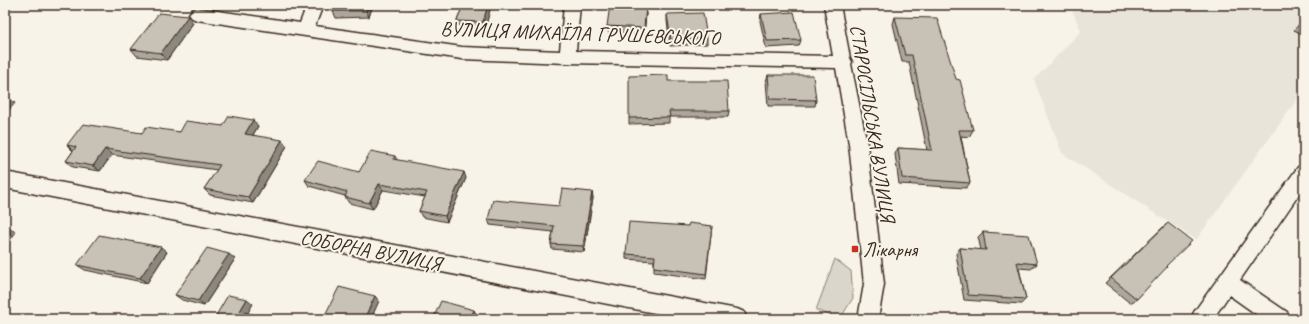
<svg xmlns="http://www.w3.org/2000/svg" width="1309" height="324" font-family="Caveat,sans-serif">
<rect width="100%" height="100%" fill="#f7f3e8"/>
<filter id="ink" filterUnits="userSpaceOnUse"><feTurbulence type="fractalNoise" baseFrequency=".025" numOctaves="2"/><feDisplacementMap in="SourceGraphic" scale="8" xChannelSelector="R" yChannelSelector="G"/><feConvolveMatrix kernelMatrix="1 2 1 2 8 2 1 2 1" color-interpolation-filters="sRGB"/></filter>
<g filter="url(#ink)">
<path fill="#e9e4d9" d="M1070,5H1304V90L1196,240L1062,153L1034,80L1081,31Z"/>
<path fill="#dbd6cb" stroke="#8b8074" d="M835,259L851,271L853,298L840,319L816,310Z"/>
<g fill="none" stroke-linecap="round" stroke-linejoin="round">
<defs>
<path id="minor" d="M307,5H323L315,26L462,47L560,51L564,5H580L576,51L833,56L824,5H840L850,58L852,62L851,64L867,144L884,284L878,319H858L864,284L849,144L836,68L567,63L462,59L197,20L192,18L189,14L192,10L197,8L300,23Z
M1304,164V187L1240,280L1287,312L1290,319H1263L1229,295L1213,319H1191L1194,312L1298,167Z
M5,172L737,309L744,312L747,319H686L5,188Z"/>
</defs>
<use href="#minor" stroke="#3b2a1e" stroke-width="3"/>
<use href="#minor" fill="#f7f3e8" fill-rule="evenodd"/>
</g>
<path fill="#aca69d" stroke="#3b2a1e" d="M335,5H373L369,17L336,18L333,11Z
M463,5H491L485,29L460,27L457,21Z
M646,14L644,34L608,32L607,26Z
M667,14L707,38V44L670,46L667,21Z
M761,14L801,40L799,46L766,48L760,21Z
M895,17L956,79L973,130L969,137L961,136L970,183L966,188L899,184L895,154L898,148L927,150L909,62H902L893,24Z
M1304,19V35L1294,30Z
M193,23L167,60L137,56L131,49Z
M768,75L816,100L815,106H768L766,81Z
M668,81L729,111L728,117H669V123L629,124V118Z
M223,126H258L253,135L287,146L253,203L210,195L204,189L217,170L112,155L100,171L73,167L66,161L73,151L67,145L142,133L180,132Z
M395,156L397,160L466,178L447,222L422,217L419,211L425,197L383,190L373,209L349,203L345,197V196L309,186L305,180L359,172Z
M592,192L593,198L584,252L552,249L551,244L553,232L490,225L488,219L559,206Z
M1168,223L1166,266L1137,299L1130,303L1105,283L1161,229Z
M688,226H712L706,279L654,272V261L626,259V254Z
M983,232L1037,264L1031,269L1019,268L1026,299L1021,304L964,300L956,254L960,248L981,250L978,237Z
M1304,234V244L1300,241Z
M167,252L147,283L85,270L77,265Z
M235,259L204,306L182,300L175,295Z"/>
<path fill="#8c877f" stroke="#3b2a1e" d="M368,5H373L369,17L366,11Z
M488,5H491V6L485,29L483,22Z
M646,7V14L644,34V28Z
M188,16L193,23L167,60L161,53Z
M7,96L15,103L5,115V99Z
M253,120L258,126L250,140L245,134Z
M282,140L287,146L253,203L248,197Z
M105,149L112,155L100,171L93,166Z
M464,172L466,178L447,222L445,216Z
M379,184L383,190L373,209L369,203Z
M592,192L593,198L584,252L583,246Z
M8,227L16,232L5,247V230Z
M161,247L167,252L147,283L140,278Z
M229,254L235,259L204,306L198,301Z
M375,296L379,301L371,319H364Z
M247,299L253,304L246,316L240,311Z
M474,310L477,315L475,319H470Z"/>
<path fill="#c8c1b6" stroke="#3b2a1e" d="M335,5H368L366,11H333Z
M463,5H488L483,22L457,21Z
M610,5L646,7L644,28L607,26Z
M794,12L801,40L767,41L761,14Z
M159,13L188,16L161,53L131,49Z
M703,13L707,38L671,40L667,14Z
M895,17L937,18L956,79L960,80L973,130H959L970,183L902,178L898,148L932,150L912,55H905Z
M1304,19V29L1298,26Z
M668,75V81H727L729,111H669L670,117L629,118V76Z
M768,75H813L816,100L770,99Z
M229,116L253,120L245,134L282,140L248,197L204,189L220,165L105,149L93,166L66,161L76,147L67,145L83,124L142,133L146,127L180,132L186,121L223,126Z
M371,151L395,156L393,159L464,172L445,216L419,211L427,192L379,184L369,203L345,197L347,192L305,180L318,161L359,172Z
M562,189L592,192L583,246L551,244L554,226L488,219L493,200L559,206Z
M629,222L688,226L689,223L712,226L706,274L654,267L655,256L626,254Z
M1168,223L1192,241L1166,266L1167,267L1137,299L1111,278Z
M983,232L1029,235L1037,264L1017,262L1026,299L968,295L960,248L986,250Z
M99,235L161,247L140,278L77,265Z
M207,248L229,254L198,301L175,295Z
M339,287L375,296L364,319H323Z
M228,295L247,299L240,311L271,319H214Z
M441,301L474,310L470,319H433Z"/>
</g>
<rect fill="#c8321e" stroke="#f7f3e8" stroke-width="1.5" x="851" y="245" width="8" height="8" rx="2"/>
<g text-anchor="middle" stroke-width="4" stroke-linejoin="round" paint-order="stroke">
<g font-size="20" fill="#3b2a1e" stroke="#f7f3e8">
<text transform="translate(580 33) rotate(2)" y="7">ВУЛИЦЯ МИХАЇЛА ГРУШЕВСЬКОГО</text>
<text transform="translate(873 123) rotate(81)" y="7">СТАРОСІЛЬСЬКА ВУЛИЦЯ</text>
<text transform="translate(371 250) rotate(11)" y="7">СОБОРНА ВУЛИЦЯ</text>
</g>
<g font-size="20" fill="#3b2a1e" stroke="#f7f3e8" text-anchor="start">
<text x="863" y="256">Лікарня</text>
</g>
</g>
<rect width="1309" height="324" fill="none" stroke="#f7f3e8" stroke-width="20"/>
<rect x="10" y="10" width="1289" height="304" fill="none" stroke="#3b2a1e" stroke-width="1.5" filter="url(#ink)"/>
</svg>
